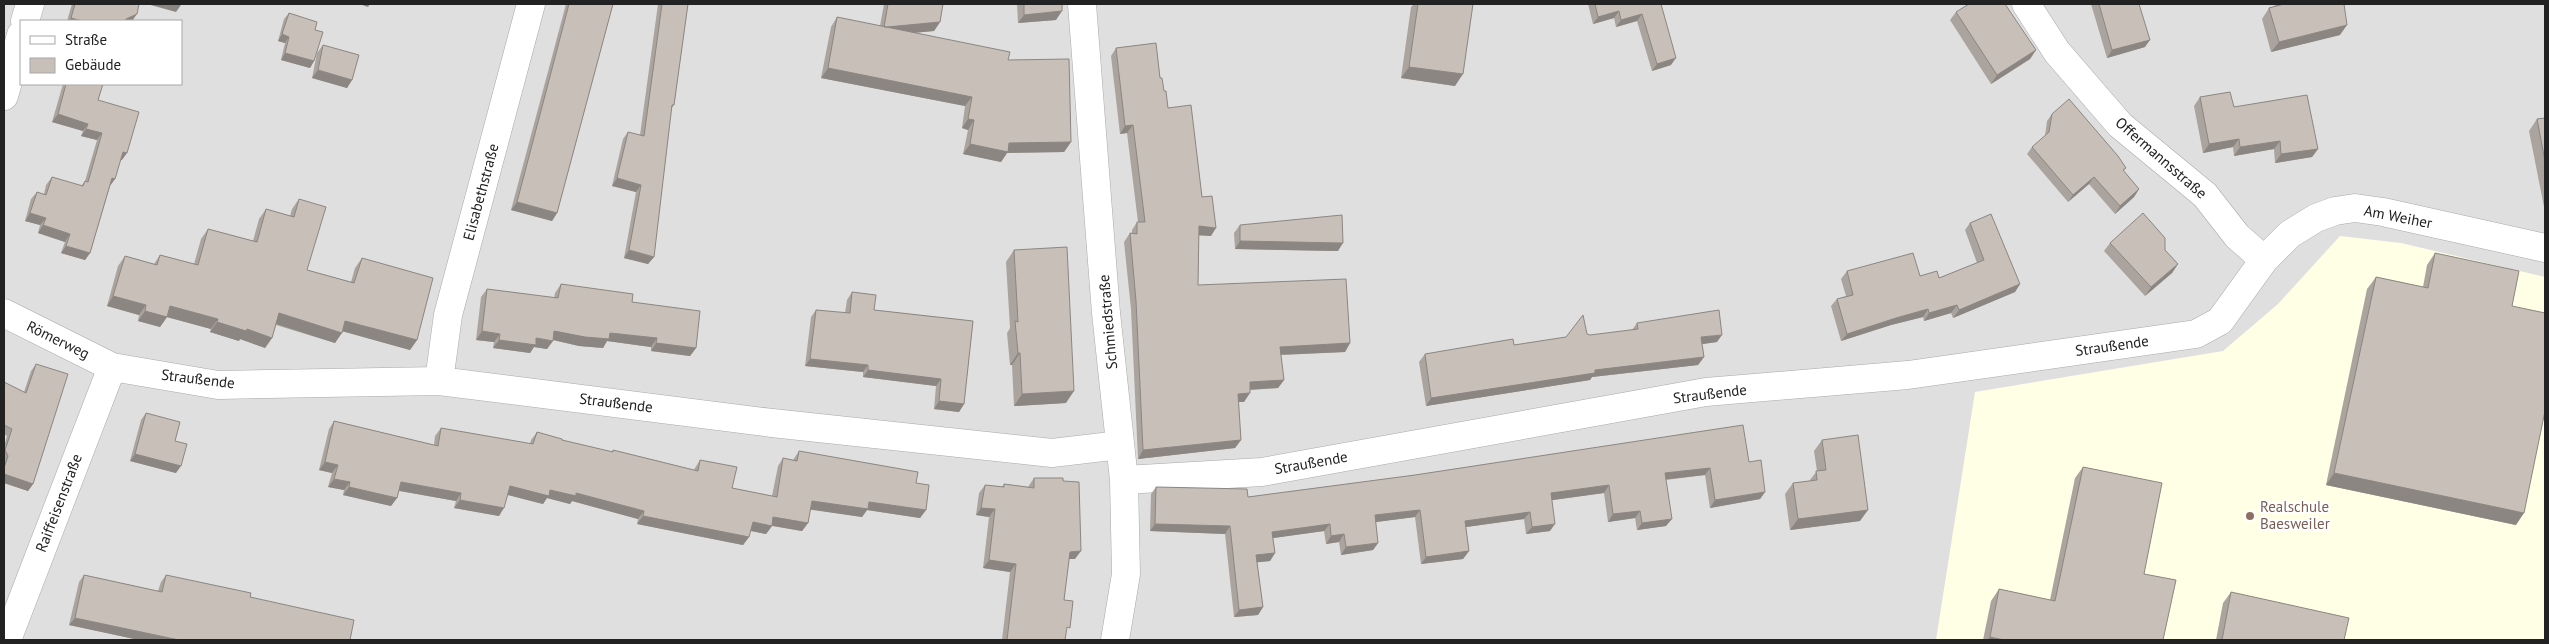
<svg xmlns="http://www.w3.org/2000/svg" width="2549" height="644" font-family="'PT Sans',sans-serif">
<rect width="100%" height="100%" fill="#f2efe9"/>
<path fill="#e0dfdf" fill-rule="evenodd" d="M4,4H2545V640H4ZM21,21H181V84H21Z"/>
<path fill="#ffffe5" d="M2340,236L2401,243L2545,277V640H1936L1975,392L2223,351L2278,304Z"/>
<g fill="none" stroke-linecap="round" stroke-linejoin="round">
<defs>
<path id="minor" d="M1082,4L1106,313L1124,480L1126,574L1115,640
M2026,4L2057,52L2120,125L2205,195L2237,236L2264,260
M25,21L30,4
M4,96L21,35
M4,313L112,367L218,385L439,381L772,423L1052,453L1120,445
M439,381L448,315L531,4
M1124,480L1262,472L1706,392L1908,375L2196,334L2220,321L2264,260L2290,234L2316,218L2335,211L2355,208L2383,212L2545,248
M7,640L112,367"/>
</defs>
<use href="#minor" stroke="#a9a9a9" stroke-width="29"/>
<use href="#minor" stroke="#fff" stroke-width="28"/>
</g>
<path fill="#aba49e" d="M72,4H139L131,21H67Z
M566,4H613L557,213L552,221L511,210Z
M658,4H688L674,105L671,109L654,257L648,264L624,258L636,192L612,186L623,139L628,132L640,135Z
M884,4H943L940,22L934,31L913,33L1008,60L1071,142L1064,152L1007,153L1001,162L963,154L968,130L962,128L965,106L821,78L831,27L837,17L880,26Z
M1017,4H1062L1056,20L1018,23Z
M1414,4H1473L1455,86L1401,78L1411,7Z
M1588,4H1661L1671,65L1652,71L1637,21L1616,27L1614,18L1593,24Z
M2091,4H2139L2145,47L2107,58Z
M2274,4H2344L2340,35L2271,52L2262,19L2269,8L2275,6Z
M1956,12L2036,50L2030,59L1991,84L1950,20Z
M289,13L315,30L314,61L310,68L281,60L285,43L278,41L284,19Z
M323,45L352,80L347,88L312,78L317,53Z
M1116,48L1160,78L1168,108L1202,197L1211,236L1199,235L1198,285L1350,343L1345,352L1281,355L1284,380L1278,388L1250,390L1244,402H1238L1241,440L1235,448L1138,459L1131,309L1124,242L1130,233H1132V230L1137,222H1138L1127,133L1120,134L1111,56Z
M63,84H103L98,100L122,160H120L110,186L90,253L85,260L61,253L65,242L38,233L40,225L25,221L31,199L37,192L44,194L46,185L52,177L81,186L85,181L97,140L81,136L83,131L52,122Z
M2200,97L2234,107L2318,149L2312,157L2275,163L2274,149L2234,156L2233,147L2203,153L2194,106Z
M2052,114L2126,168L2123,171L2139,189L2134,197L2115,214L2089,184L2068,202L2027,154L2032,147L2045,136L2047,121Z
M2545,118V207H2544L2529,131L2537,119Z
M299,199L307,270L351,282L355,268L362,258L417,340L410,350L342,331L335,343L276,325L272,338L265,348L240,339L239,341L210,332L211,329L167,317L160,327L138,321L139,315L107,306L118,266L125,256L154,264L160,255L194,264L201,239L208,229L253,241L259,219L266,209L290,216L292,209Z
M1970,223L2020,284L2015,292L1953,318L1951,313L1924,321L1923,317L1891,325L1841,341L1831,306L1837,299L1846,296L1841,279L1847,271L1920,276L1939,278L1977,263L1965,230Z
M1240,225L1338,251L1235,249L1234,233Z
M2110,243L2165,250L2178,264L2172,273L2145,296L2104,251Z
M1014,250L1066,403L1014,406L1012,365H1010L1007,333L1010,328L1006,262Z
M2435,253L2512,306L2516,525L2326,485L2367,289L2376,277L2423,287L2427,265Z
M561,284L632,302L696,348L690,356L651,351V347L607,341L603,348L579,346L553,340L547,349L534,347L530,353L493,348L494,342L476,340L481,297L487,289L554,298L555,293Z
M852,292L874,310L973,321L964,404L959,412L934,409L936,386L863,377V372L805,366L811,317L816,310L845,313L847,300Z
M1637,323L1717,342L1702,344L1704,357L1698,365L1592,377L1590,380L1426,406L1419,362L1425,354L1514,345L1632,330Z
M36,364L33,484L28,491L4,483V447L7,436L4,434V382L24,392L31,371Z
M146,413L175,441L176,473L130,461L141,420Z
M334,421L434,445L435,436L441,428L530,444L531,440L537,432L562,440L612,452L613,450L694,470L695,468L700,460L732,488L772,496L778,466L783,458L793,460L799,451L916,483L926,510L920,518L867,510L862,517L810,509L808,523L802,531L772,526L766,534L750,531L749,537L743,545L637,524L638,519L572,501L570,504L547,498L543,504L508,495L499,516L454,508L456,501L399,491L397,498L391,506L343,495L344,490L328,487L332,473L319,470L329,429Z
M1822,440L1860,521L1790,530L1785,494L1793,483L1809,481L1817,471L1814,451Z
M1749,462L1765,492L1760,499L1710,508L1705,475L1666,480V526L1637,530L1635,518L1608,522L1604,493L1552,500L1550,531L1526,534L1524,519L1466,527L1469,551L1463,559L1421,564L1415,517L1375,522L1378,543L1373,550L1341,555L1339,542L1326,544L1324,531L1273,538L1275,553L1270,561L1257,562L1263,607L1258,615L1234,617L1225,534L1150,531L1151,494L1156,487L1248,497Z
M2083,467L2144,574L2163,640H1983L1991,601L1999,589L2050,600L2075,478Z
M1034,478L1063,481L1075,559H1069L1064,600L1066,633L1065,640H1002L1010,572L983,568L989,517L976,515L979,493L985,485L1002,487L1004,484L1028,487Z
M84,575L158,591L161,582L166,575L250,597L350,640H139L69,625L79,582Z
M2231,592L2344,640H2216L2223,603Z"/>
<path fill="#8b8681" d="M147,4H178L181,5L176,12Z
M359,4H370L368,7Z
M1062,11L1056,20L1018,23L1024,15Z
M1619,11L1614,18L1593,24L1598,17Z
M137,14L132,21H124L126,19Z
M1642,14L1637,21L1616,27L1621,20Z
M71,18L82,21H69Z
M940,22L934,31L878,36L884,27Z
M2347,25L2340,35L2271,52L2279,42Z
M282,34L289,37L285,43L278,41Z
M2150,40L2145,47L2107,58L2112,50Z
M2036,50L2030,59L1991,84L1997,75Z
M285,53L314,61L310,68L281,60Z
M1676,58L1671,65L1652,71L1657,64Z
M1409,67L1463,74L1455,86L1401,78Z
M828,68L972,97L965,106L821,78Z
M318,70L352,80L347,88L312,78Z
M58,114L88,124L83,131L52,122Z
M968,119L974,120L968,130L962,128Z
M1133,125L1127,133L1120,134L1125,126Z
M86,129L102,133L97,140L81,136Z
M2239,139L2233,147L2203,153L2209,144Z
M2280,141L2274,149L2234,156L2240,147Z
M1071,142L1064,152L1007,153L1001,162L963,154L970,144Z
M2318,149L2312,157L2275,163L2281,154Z
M123,152L127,153L122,160L117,159Z
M2094,177L2089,184L2068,202L2073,195Z
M112,178L115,179L110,186Z
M617,178L641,185L636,192L612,186Z
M2139,189L2134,197L2115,214L2120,206Z
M517,202L557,213L552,221L511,210Z
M30,213L46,218L40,225L25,221Z
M43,225L70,234L65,242L38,233Z
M1199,226L1216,228L1211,236L1193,235Z
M1240,241L1343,243L1338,251L1235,249Z
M66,246L90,253L85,260L61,253Z
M629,250L654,257L648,264L624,258Z
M2178,264L2172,273L2145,296L2151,287Z
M2020,284L2015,292L1953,318L1959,310Z
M113,296L146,305L139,315L107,306Z
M1957,305L1951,313L1924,321L1929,313Z
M170,306L218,319L211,329L163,316Z
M1928,309L1923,317L1891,325L1841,341L1847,334L1896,318Z
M145,311L167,317L160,327L138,321Z
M279,313L342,333L335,343L273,323Z
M345,321L417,340L410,350L338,330Z
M217,322L247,329L272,338L265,348L240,339L239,341L210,332Z
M482,331L500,334L494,342L476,340Z
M554,331L610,333L657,338L651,347L607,341L603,348L579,346L549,339Z
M1722,335L1717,342L1696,345L1701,337Z
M536,338L553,341L547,349L534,347L530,353L493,348L499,340Z
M656,343L696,348L690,356L651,351Z
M1350,343L1345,352L1275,355L1280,347Z
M1018,353H1020L1012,365H1010Z
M1704,357L1698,365L1592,377L1590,380L1426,406L1431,398L1595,370Z
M810,359L868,365L863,372L805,366Z
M868,370L941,379L936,386L863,377Z
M1284,380L1278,388L1244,390L1250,382Z
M1074,391L1066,403L1014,406L1022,394Z
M1250,393L1244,402H1232L1238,394Z
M939,401L964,404L959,412L934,409Z
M1241,440L1235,448L1138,459L1143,450Z
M135,454L181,466L176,473L130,461Z
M325,462L338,465L332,473L319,470Z
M1710,468L1705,475L1660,480L1665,473Z
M2334,473L2524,513L2516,525L2326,485Z
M4,474L33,484L28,491L4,483Z
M334,479L350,482L344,490L328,487Z
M401,482L461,493L456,501L395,490Z
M1609,485L1604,493L1546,501L1551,493Z
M510,486L576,493L644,511L638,519L572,501L570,504L547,498L543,504L504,494Z
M349,487L397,498L391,506L343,495Z
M1765,492L1760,499L1710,508L1715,500Z
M460,500L504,508L499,516L454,508Z
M812,501L869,502L926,510L920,518L867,510L862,517L806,509Z
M981,508L995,509L989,517L976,515Z
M1420,510L1415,517L1369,523L1375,515Z
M1868,510L1860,521L1790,530L1798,519Z
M1640,511L1635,518L1608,522L1613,514Z
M1530,512L1524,519L1459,528L1465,521Z
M643,516L749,537L743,545L637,524Z
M773,517L808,523L802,531L768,525Z
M1672,519L1666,526L1637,530L1642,523Z
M753,522L772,526L766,534L747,530Z
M1155,524L1230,526L1225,534L1150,531Z
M1330,524L1324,531L1267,539L1272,532Z
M1555,524L1550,531L1526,534L1532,527Z
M1344,534L1339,542L1326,544L1331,536Z
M1378,543L1373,550L1341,555L1346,547Z
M1081,551L1075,559H1064L1070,552Z
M1469,551L1463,559L1421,564L1426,557Z
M1275,553L1270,561L1251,563L1256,555Z
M989,560L1016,564L1010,572L983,568Z
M1263,607L1258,615L1234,617L1239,610Z
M75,618L179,640H139L69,625Z
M1990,637L2004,640H1987Z"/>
<path fill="#c7bfb8" stroke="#8b8681" d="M75,4H139L137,14L126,19L125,21H82L71,18Z
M569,4H613L557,213L517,202Z
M662,4H688L674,105H672L654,257L629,250L641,185L617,178L628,132L644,136Z
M888,4H943L940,22L887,27H884Z
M1024,4H1062V11L1024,15Z
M1418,4H1473L1463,74L1409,67Z
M1595,4H1661L1676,58L1657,64L1642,14L1621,20L1619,11L1598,17Z
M1969,4H2005L2036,50L1997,75L1956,12Z
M2099,4H2139L2150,40L2112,50Z
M2284,4H2344L2347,25L2279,42L2269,8Z
M289,13L317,22L315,30L323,32L314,61L285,53L289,37L282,34Z
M837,17L1010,52L1008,60L1069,59L1071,142L1009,143L1008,152L970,144L974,120L968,119L972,97L828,68Z
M1156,43L1160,78H1162L1164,91H1166L1168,108L1191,105L1202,197L1212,196L1216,228L1199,226L1198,285L1346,279L1350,343L1280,347L1284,380L1250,382V393L1238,394L1241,440L1143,450L1136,301L1130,233L1137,234V222H1145L1133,125L1125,126L1116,48Z
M323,45L359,55L352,80L318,70Z
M66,84H103L98,100L139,112L127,153L123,152L115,179L112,178L90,253L66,246L70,234L43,225L46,218L30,213L37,192L46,195L52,177L83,186L85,181L88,182L102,133L86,129L88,124L58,114Z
M2230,92L2234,107L2307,95L2318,149L2281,154L2280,141L2240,147L2239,139L2209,144L2200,97Z
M2069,99L2118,156L2126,168L2123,170L2139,189L2120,206L2094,177L2073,195L2032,147L2049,132L2052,114Z
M2545,118V161L2537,119Z
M299,199L326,207L307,270L354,283L362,258L433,278L417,340L345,321L342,333L279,313L272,338L247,329L246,331L217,322L218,319L170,306L167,317L145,311L146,305L113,296L125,256L157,265L160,255L198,265L208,229L257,242L266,209L294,217Z
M2143,213L2165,238V250L2178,264L2151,287L2110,243Z
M1991,214L2020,284L1959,310L1957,305L1929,313L1928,309L1896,318L1847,334L1837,299L1853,295L1847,271L1913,253L1920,276L1937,271L1939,278L1984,260L1970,223Z
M1342,215L1343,243L1240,241V225Z
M1067,247L1074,391L1022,394L1020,353H1018L1015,321L1018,322L1014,250Z
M2435,253L2519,271L2512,306L2545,313V411L2524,513L2334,473L2376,277L2428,288Z
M561,284L633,294L632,302L700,311L696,348L656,343L657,338L610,333L609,339L585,337L554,331L553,341L536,338V345L499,340L500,334L482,331L487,289L558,298Z
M852,292L876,295L874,310L973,321L964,404L939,401L941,379L868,370V365L810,359L816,310L850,313Z
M1719,310L1722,335L1701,337L1704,357L1595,370V373L1431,398L1425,354L1513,339L1514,345L1566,337L1583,315L1587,334L1590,335L1638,329L1637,323Z
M36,364L68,374L33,484L4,474V468L8,456L5,450L12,429L4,425V382L26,393Z
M146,413L180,422L175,441L187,444L181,466L135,454Z
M334,421L438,446L441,428L533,444L537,432L562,439V440L613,452V450L698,471L700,460L737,467L732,488L777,497L783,458L797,461L799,451L918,472L916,483L929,485L926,510L869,502L868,509L812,501L808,523L773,517L772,526L753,522L749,537L643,516L644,511L576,493V496L550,490L549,496L510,486L504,508L460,500L461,493L401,482L397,498L349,487L350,482L334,479L338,465L325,462Z
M1743,425L1749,462L1761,460L1765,492L1715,500L1710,468L1665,473L1672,519L1642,523L1640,511L1613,514L1609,485L1551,493L1555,524L1532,527L1530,512L1465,521L1469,551L1426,557L1420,510L1375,515L1378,543L1346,547L1344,534L1331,536L1330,524L1272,532L1275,553L1256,555L1263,607L1239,610L1230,526L1155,524L1156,487L1247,489L1248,497L1415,475Z
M1858,435L1868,510L1798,519L1793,483L1817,480L1816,471L1826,470L1822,440Z
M2083,467L2162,483L2144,574L2176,580L2163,640H2004L1990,637L1999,589L2055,601Z
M1034,478H1063V481L1079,482L1081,551L1070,552L1064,600L1073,601L1070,628L1067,627L1065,640H1007L1016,564L989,560L995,509L981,508L985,485L1004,487V484L1034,488Z
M84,575L162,592L166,575L251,593L250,597L354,620L350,640H179L75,618Z
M2231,592L2349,618L2344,640H2222Z"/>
<circle fill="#8d6e63" stroke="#fff" stroke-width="2" cx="2250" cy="516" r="5"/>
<g text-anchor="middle" stroke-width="4" stroke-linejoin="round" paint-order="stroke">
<g font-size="15" fill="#222" stroke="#fff">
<text transform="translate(2161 158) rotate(41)" y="5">Offermannsstraße</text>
<text transform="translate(481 192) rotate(-75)" y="5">Elisabethstraße</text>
<text transform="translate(2398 217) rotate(11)" y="5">Am Weiher</text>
<text transform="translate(1108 322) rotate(-95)" y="5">Schmiedstraße</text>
<text transform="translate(58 340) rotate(26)" y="5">Römerweg</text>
<text transform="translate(2112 346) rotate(-8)" y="5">Straußende</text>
<text transform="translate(198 379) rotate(7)" y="5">Straußende</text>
<text transform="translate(1710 394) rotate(-7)" y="5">Straußende</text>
<text transform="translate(616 403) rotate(7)" y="5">Straußende</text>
<text transform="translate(1311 463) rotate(-10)" y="5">Straußende</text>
<text transform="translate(59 503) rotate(-69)" y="5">Raiffeisenstraße</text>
</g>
<g font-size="15" fill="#785e54" stroke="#fff" text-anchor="start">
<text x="2260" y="512">Realschule<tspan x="2260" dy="17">Baesweiler</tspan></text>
</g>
</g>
<rect width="2549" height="644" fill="none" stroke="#222222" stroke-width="10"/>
<rect x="20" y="20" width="162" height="65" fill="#ffffff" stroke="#a7a7a7"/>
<rect x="30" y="36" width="25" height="8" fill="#ffffff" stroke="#a7a7a7"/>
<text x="65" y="45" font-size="15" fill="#222222">Straße</text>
<rect x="30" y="58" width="25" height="15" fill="#c7bfb8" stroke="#a7a7a7"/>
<text x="65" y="70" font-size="15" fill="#222222">Gebäude</text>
</svg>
